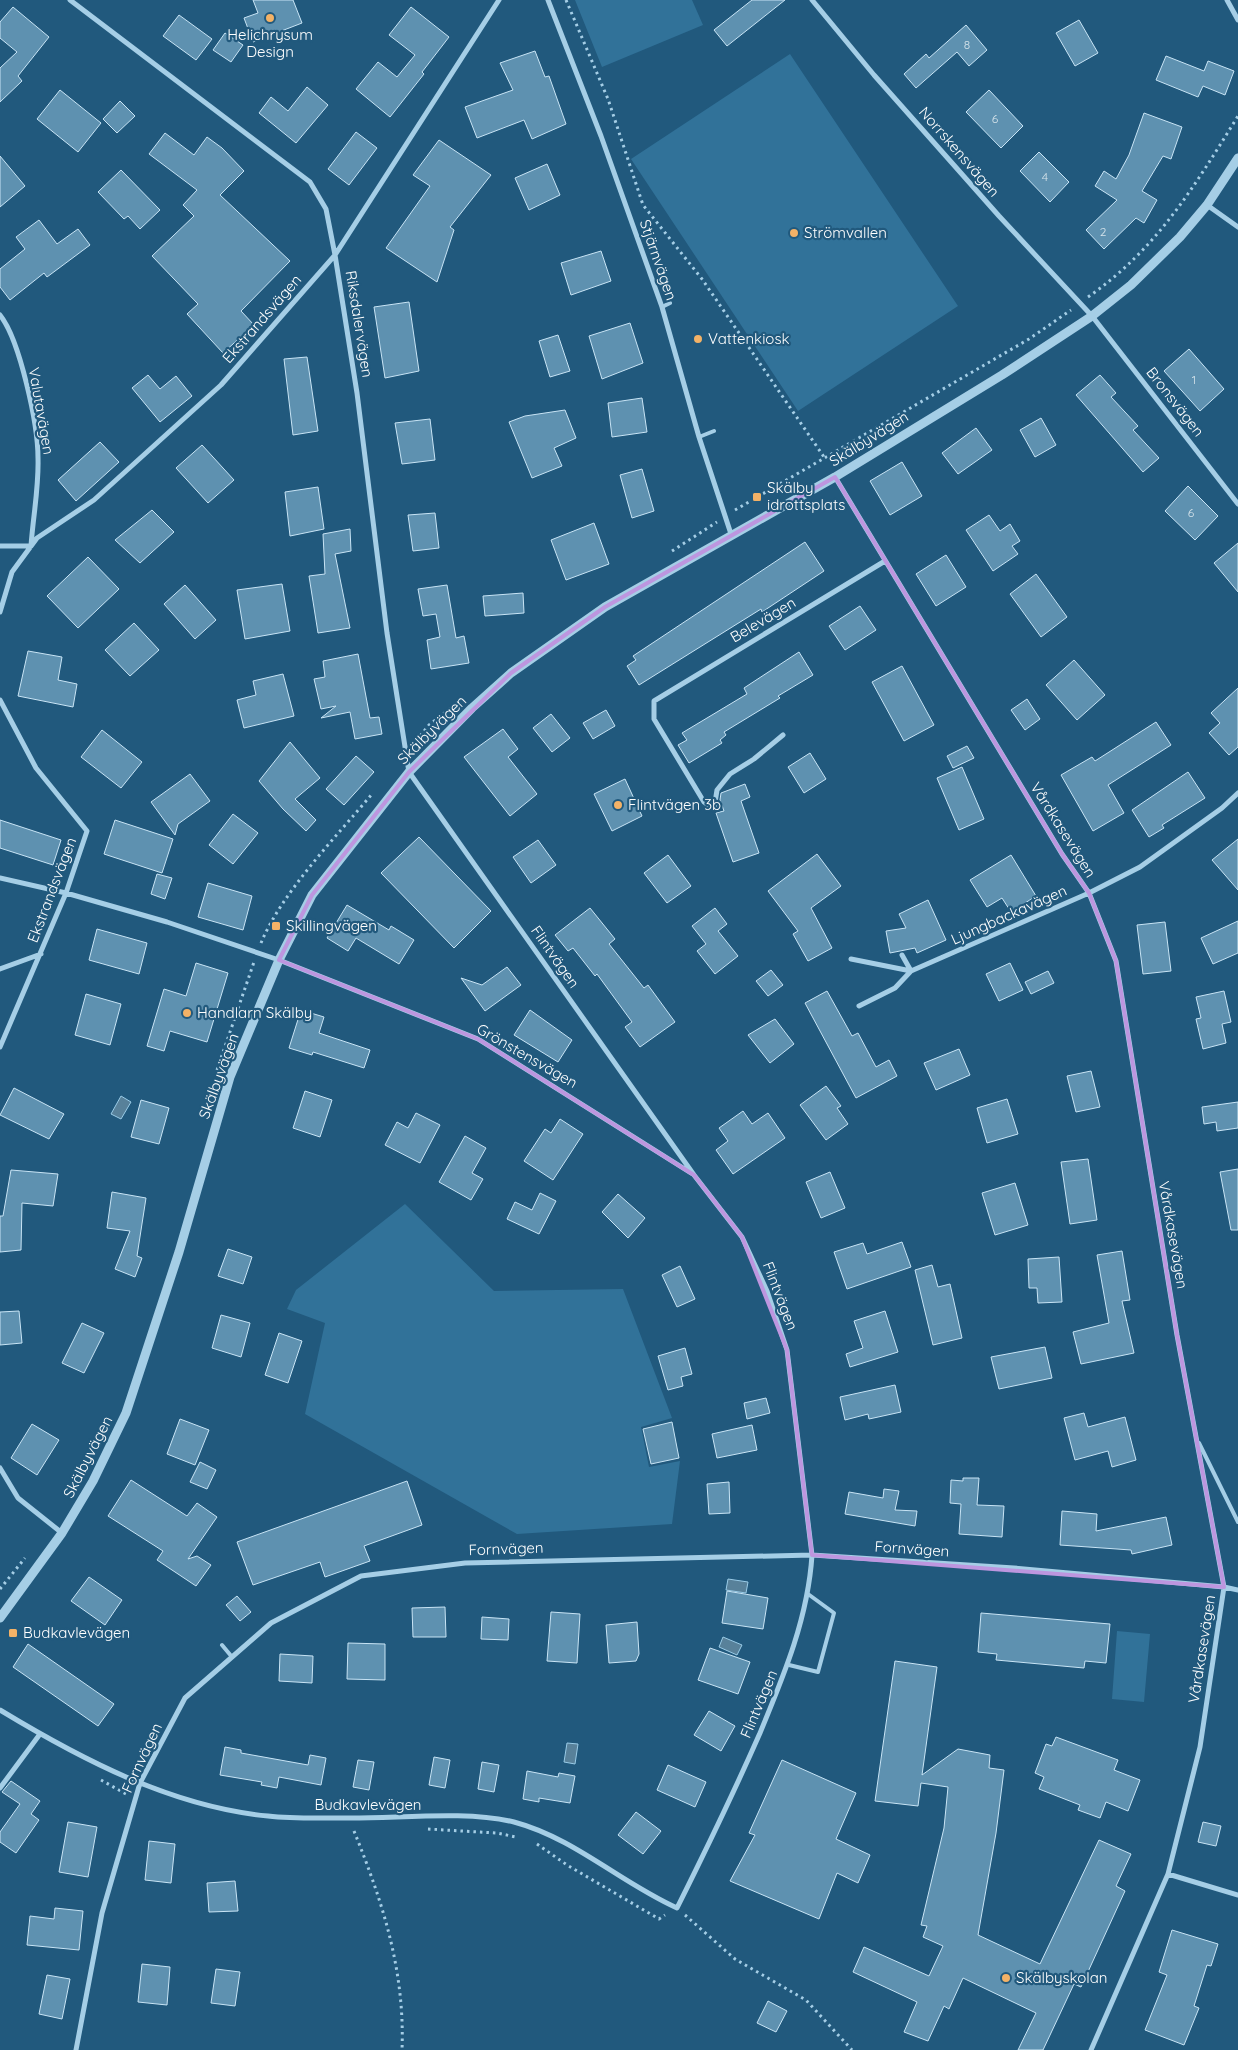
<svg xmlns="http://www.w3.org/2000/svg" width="1238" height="2050" font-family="Quicksand,sans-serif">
<rect width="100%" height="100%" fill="#21597d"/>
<path fill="#317299" d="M575,0H692L703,25L602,67Z
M790,54L958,306L798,411L631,159Z
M405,1204L494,1291L623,1289L672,1418L641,1427L649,1467L680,1461L672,1524L517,1534L305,1414L325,1323L287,1309L296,1290Z
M1117,1631L1150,1634L1144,1702L1112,1699Z"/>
<path fill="#58819a" stroke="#99cbe7" d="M121,1096L131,1102L121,1119L111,1114Z
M728,1579L748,1582L746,1593L726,1590Z
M723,1637L742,1645L737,1655L719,1647Z
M567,1743L578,1744L575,1764L564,1762Z"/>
<path fill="#5e91b0" stroke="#c8e4f5" d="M253,0H293L302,23L253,42L244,18L258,13Z
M752,0H785L727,46L714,30Z
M13,7L49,37L18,76L22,81L0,102V68L17,52L0,38V22Z
M411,7L449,37L422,72L424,74L390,117L356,89L378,62L397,77L415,55L389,35Z
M179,15L212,39L196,60L163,36Z
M1079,20L1098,53L1075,66L1056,33Z
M966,25L987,50L969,66L957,52L916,88L904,74L926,54L929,58Z
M225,33L243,45L231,62L213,50Z
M535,51L545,77L549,76L566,124L532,139L524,120L477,138L465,107L513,90L500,63Z
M1166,56L1204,71L1208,61L1234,71L1225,95L1203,86L1198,97L1156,80Z
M307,87L328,105L296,143L259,113L271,97L288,111Z
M60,90L101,123L78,152L37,119Z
M989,90L1023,126L1001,148L966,112Z
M120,101L135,116L117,133L103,119Z
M1144,113L1182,127L1171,159L1163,156L1142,191L1157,200L1144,223L1136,218L1104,249L1086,230L1117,200L1095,186L1104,171L1116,179L1129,155Z
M356,132L377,148L349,185L328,169Z
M165,133L194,155L207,137L222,148L244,171L220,195L290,261L241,311L254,325L223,353L187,314L198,304L152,256L194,216L183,205L197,190L149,154Z
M439,140L491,175L450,227L454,230L437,282L386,248L430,186L413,175Z
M1039,152L1069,182L1050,202L1020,171Z
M0,156L25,186L0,207Z
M547,164L560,195L529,210L515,178Z
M121,170L160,210L140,229L128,216L124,219L98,192Z
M39,220L57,244L78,229L90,245L47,277L44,273L10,300L0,287V269L25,249L16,237Z
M601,251L611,281L571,295L561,263Z
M409,302L419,371L385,378L374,307Z
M630,323L643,363L602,379L589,336Z
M558,335L570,371L550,377L539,341Z
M1189,349L1224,389L1200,411L1164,371Z
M307,357L318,431L293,435L284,359Z
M148,375L160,389L176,376L192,396L160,422L132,388Z
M1100,375L1116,393L1111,397L1138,426L1133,430L1159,458L1143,472L1076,395Z
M642,398L647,432L612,437L608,403Z
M565,410L576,438L554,448L562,466L532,478L509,422L525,416Z
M1041,418L1056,445L1035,457L1020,430Z
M430,419L435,460L402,464L395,423Z
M976,428L992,450L958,474L942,453Z
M100,442L119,462L76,501L58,480Z
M202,445L234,480L208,503L176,468Z
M902,462L922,496L890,515L870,481Z
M642,469L654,511L632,518L620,475Z
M1188,486L1218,516L1195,540L1165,511Z
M318,487L324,529L290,536L285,492Z
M152,510L174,532L140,563L115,540Z
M435,513L439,548L413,551L408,515Z
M989,515L1000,531L1010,524L1020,541L1012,546L1018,554L993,571L966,530Z
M594,523L609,564L566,580L551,540Z
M350,529L351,551L335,554L350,628L318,633L309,576L325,574L323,534Z
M805,542L824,571L762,612L761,609L639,685L627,666L636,660L633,656Z
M1238,543V592L1214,563Z
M946,555L966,587L936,606L916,574Z
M88,557L119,589L78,628L47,596Z
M1036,574L1067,617L1041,637L1010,594Z
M282,584L290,631L245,639L237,590Z
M185,585L216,620L195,639L164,604Z
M447,585L456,638L464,636L469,663L431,669L427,640L440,637L436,614L423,616L418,589Z
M523,593L524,613L485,616L483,596Z
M860,606L876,630L845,650L829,626Z
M134,623L159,650L130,676L105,650Z
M28,651L62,657L58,680L77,684L73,707L18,696Z
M799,652L813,675L778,696L780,698L724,732L726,735L720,740L722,743L689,763L678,745L687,740L682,733L747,694L744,688Z
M358,654L370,718L379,717L382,734L355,739L350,712L321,718L336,706L321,709L314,679L325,677L323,661Z
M1074,660L1105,695L1077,720L1046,685Z
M902,666L934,725L904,741L872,682Z
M283,674L294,716L244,728L237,700L256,695L253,681Z
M1238,688V747L1229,755L1209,733L1220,723L1211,713Z
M1027,699L1040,719L1025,730L1011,710Z
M606,710L615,726L593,739L583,723Z
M551,714L570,738L552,752L533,728Z
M1156,722L1171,745L1108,785L1124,813L1093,831L1061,775L1092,757L1095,761Z
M503,729L518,749L508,757L537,794L510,816L464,757Z
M102,730L142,762L121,788L81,757Z
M290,742L320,778L295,799L316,820L306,831L283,809L259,781Z
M967,746L974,758L953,768L947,756Z
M810,753L826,779L804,793L788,767Z
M356,756L374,772L344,805L326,789Z
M962,767L984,819L959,830L937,778Z
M1188,772L1205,798L1162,825L1164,828L1149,837L1132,810Z
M190,774L210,801L178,824L175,835L151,802Z
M625,779L642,816L612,831L594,794Z
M745,784L750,797L741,801L759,853L733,862L716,813L724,811L720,800L721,793Z
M233,814L258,833L233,864L209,845Z
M0,820L61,840L53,865L0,848Z
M115,820L173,839L162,873L104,854Z
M419,837L491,911L454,948L381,873Z
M1238,839V890L1212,860Z
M538,840L556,865L531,883L513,857Z
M817,854L841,886L811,908L832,948L808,961L793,934L798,931L768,891Z
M668,855L691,886L667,903L644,873Z
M1011,855L1036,896L1011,912L1002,898L987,907L970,880Z
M157,874L172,878L165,899L151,894Z
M208,883L252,896L243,930L198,917Z
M928,900L946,940L917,953L915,948L890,953L886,931L906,928L899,914Z
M347,905L389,930L391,926L414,940L399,964L356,938L348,951L327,938Z
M590,908L615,939L609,944L644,988L648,985L675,1022L640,1047L625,1027L632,1022L597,974L595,976L573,948L568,951L555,935Z
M715,908L727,924L718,931L738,956L715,974L697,951L706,944L692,926Z
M1238,921V953L1213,964L1201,938Z
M1165,922L1171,971L1143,974L1137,925Z
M97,929L147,943L139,974L89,960Z
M196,963L228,973L207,1042L170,1031L164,1051L147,1046L164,989L186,996Z
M1010,963L1023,990L999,1001L986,974Z
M507,967L521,985L485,1011L461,978L482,985Z
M771,970L783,985L768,996L756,981Z
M1048,971L1054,983L1031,994L1025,982Z
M827,991L852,1036L858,1033L876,1067L889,1060L897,1076L856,1098L805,1003Z
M1224,991L1231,1022L1222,1024L1226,1043L1203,1049L1196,1019L1201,1018L1196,997Z
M86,994L121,1004L110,1045L75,1035Z
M301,1010L324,1017L319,1033L370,1050L364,1068L313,1052L312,1055L289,1048Z
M530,1010L572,1040L558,1062L514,1035Z
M775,1019L794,1044L770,1063L748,1035Z
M959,1049L970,1075L936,1090L924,1063Z
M1091,1071L1100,1107L1076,1112L1067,1076Z
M826,1086L841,1106L837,1108L848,1124L826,1140L800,1105Z
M14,1088L64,1114L49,1139L0,1115Z
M305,1091L332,1100L320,1137L293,1128Z
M1007,1099L1018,1134L987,1143L977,1108Z
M141,1100L169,1108L159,1144L131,1137Z
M1238,1102V1128L1217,1131L1216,1122L1204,1124L1202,1107Z
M743,1111L752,1124L768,1113L785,1138L733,1174L716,1150L728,1141L719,1128Z
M416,1113L440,1125L420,1163L385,1145L397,1122L408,1128Z
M560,1119L583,1134L553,1180L524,1161L545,1129L551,1133Z
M465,1136L486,1148L472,1173L483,1179L471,1200L439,1182Z
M1088,1159L1097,1220L1070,1224L1061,1162Z
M1238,1169V1230H1231L1220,1172Z
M11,1170L58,1174L53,1206L22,1203L21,1250L0,1252V1216H3Z
M830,1172L845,1208L821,1218L806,1182Z
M1015,1183L1028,1225L995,1235L982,1193Z
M112,1192L146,1198L137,1256L142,1258L135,1277L115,1269L130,1231L107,1228Z
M540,1193L556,1201L539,1234L507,1219L515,1202L532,1210Z
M618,1194L645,1218L628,1238L602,1212Z
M902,1242L911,1267L847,1289L834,1252L863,1243L867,1254Z
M228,1249L252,1257L243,1284L218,1276Z
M1122,1251L1130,1300L1122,1301L1134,1353L1081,1364L1073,1332L1109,1323L1097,1255Z
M1059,1257L1062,1302L1038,1303L1037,1288H1029L1028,1259Z
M932,1265L938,1287L950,1284L962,1338L933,1345L915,1270Z
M680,1266L695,1299L677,1307L662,1275Z
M19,1311L22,1343L0,1345V1312Z
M885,1311L898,1352L850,1367L846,1354L863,1348L854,1321Z
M221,1315L250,1323L241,1357L212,1348Z
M82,1323L104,1333L84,1373L62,1363Z
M279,1333L302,1341L288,1383L265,1375Z
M1045,1347L1052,1378L999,1389L991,1357Z
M685,1348L692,1374L681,1377L683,1386L668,1390L658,1356Z
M895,1385L901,1412L869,1419L868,1414L845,1420L840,1397Z
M766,1398L770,1413L747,1419L744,1403Z
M1084,1413L1088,1427L1125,1417L1136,1460L1112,1467L1108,1451L1075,1460L1064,1418Z
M180,1419L209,1430L195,1465L167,1454Z
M672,1422L679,1458L651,1464L643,1429Z
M32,1424L59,1440L37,1475L11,1458Z
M752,1425L757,1450L717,1458L712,1434Z
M200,1462L216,1470L207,1489L190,1482Z
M963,1478H979L977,1505L1004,1506L1002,1537L959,1534L961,1504L950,1503L951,1480L963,1481Z
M131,1480L187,1516L197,1503L217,1517L188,1559L197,1556L211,1565L196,1586L157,1560L163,1551L108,1516Z
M407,1481L422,1525L364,1546L370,1561L325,1577L320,1562L253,1585L237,1542Z
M729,1482L730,1513L709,1514L707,1484Z
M884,1489L899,1491L895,1510L917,1511L915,1526L845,1514L849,1492L883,1498Z
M1062,1511L1097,1514L1096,1531L1166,1517L1172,1545L1132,1554L1131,1550L1060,1545Z
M89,1577L122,1600L105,1625L71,1601Z
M727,1591L768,1598L763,1629L722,1623Z
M237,1596L251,1612L240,1621L226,1605Z
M445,1607L446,1637H413L412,1608Z
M551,1612L580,1614L577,1663L547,1661Z
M981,1613L1110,1624L1106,1663L1085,1661L1084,1668L996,1660L997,1654L978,1652Z
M482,1617L509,1619L508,1640L481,1639Z
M637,1622L639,1654L636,1661L609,1663L606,1625Z
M348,1643L385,1644V1680L347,1679Z
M28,1644L114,1704L98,1726L13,1667Z
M710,1648L750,1662L738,1694L698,1680Z
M280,1654L313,1656L312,1683L279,1681Z
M895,1661L937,1667L922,1775L958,1749L990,1755L989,1768L1004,1770L996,1833L978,1935L1040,1964L1099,1840L1131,1854L1116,1886L1125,1891L1081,1987L1074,1984L1043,2050H1018L1036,2013L963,1978L949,2009L944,2006L928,2041L904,2032L917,2002L853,1972L864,1947L929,1976L943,1946L923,1937L927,1926L921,1925L944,1828L948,1787L921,1783L918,1806L875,1801Z
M709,1711L735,1726L721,1751L694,1735Z
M1056,1737L1118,1760L1114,1770L1140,1780L1128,1811L1106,1802L1100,1818L1078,1810L1080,1805L1039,1789L1044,1777L1035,1773L1046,1744L1052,1746Z
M225,1747L241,1750V1753L308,1765L310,1755L326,1758L321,1785L279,1777L277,1788L261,1785L262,1782L220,1775Z
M434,1757L450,1760L445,1788L429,1785Z
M358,1760L374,1762L369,1790L353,1787Z
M782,1760L856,1793L836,1839L870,1855L858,1883L837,1873L819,1919L730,1881L755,1835L749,1833Z
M482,1762L499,1765L494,1792L478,1789Z
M668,1765L706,1782L695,1807L657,1790Z
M527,1771L558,1777L559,1773L575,1776L570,1803L539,1798V1802L523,1799Z
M11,1781L40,1801L31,1814L39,1820L16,1853L0,1842V1832L20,1804L2,1792Z
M636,1812L661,1831L643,1854L618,1835Z
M68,1822L97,1827L88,1877L59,1872Z
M1203,1822L1221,1826L1216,1846L1198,1842Z
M149,1841L175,1844L171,1883L145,1880Z
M235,1881L238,1911L209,1912L207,1883Z
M55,1908L83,1911L79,1950L27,1945L30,1916L54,1919Z
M1172,1930L1218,1944L1211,1966L1207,1965L1194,2006L1199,2008L1184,2045L1145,2030L1167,1975L1159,1972Z
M142,1964L170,1967L167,2005L138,2002Z
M216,1969L240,1972L235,2006L211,2003Z
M47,1975L70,1979L62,2019L39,2014Z
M768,2001L787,2011L776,2032L757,2023Z"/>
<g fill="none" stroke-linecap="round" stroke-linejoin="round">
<path stroke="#a5cee6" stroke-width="3" stroke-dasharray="2.5 4" stroke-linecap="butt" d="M566,0L608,99L643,205L702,279L824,457
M1088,297C1157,249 1194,187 1238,116
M735,510L1029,339L1071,310
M672,551L717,522
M416,741L429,725L451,708
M261,943C282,892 336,837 372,794
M217,1070L254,962
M0,1589L25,1558
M101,1780L126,1794
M428,1829L497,1833L516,1837
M354,1831C383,1903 405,1971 402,2050
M537,1844L567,1865L659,1919L665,1915
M685,1915L735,1959L806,2000L852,2050"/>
<path stroke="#a5cee6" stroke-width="4" d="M662,307L670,303
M699,437L714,431
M1199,1443L1238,1522
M222,1645L232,1657
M789,1665L818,1672L834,1613L808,1594"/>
<path stroke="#a5cee6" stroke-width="5" d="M548,0L601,136L662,307L699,437L731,534
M812,0L874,75L999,216L1092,316L1238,504
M1227,0L1238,20
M1207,205L1238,227
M0,315C20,340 38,425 38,458C39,487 33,517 31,546H0
M835,477L1062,854L1089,893L1116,961L1177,1335L1224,1587L1200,1747L1168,1874L1091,2050
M0,612L12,572L37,538L94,500L221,385L335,255L499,0
M0,700L36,768L87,831L66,893L0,1047
M783,735L754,759L730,774L717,790L714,809L704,802L654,719V701L885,561
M0,878L66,893L167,922L279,960L478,1039L691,1173
M902,955L911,971
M851,959L911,971
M0,969L41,954
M859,1006L895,988L911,971L1089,893L1140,867L1222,808L1238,793
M0,1468L18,1498L62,1533
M0,1710C81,1759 172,1807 268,1816C293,1819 319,1818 344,1818C395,1819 465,1810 514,1822C574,1838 621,1883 677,1908C706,1850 734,1792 760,1733C784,1675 808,1618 812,1555L787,1350L767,1291L742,1237L694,1175L409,772L387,633L357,393L335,255L326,209L310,182L70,0
M0,1788L40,1734
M1168,1874L1238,1895
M76,2050L102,1913L140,1783L185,1698L271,1623L361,1576L465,1563L812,1555L1014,1568L1224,1587L1238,1590"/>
<path stroke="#a5cee6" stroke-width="9" d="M0,1618L62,1533L93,1481L126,1413L179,1252L230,1077L279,960L312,895L409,772L472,708L511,673L605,607L835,477L1002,375L1092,316L1131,285L1180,237L1207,205L1238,158"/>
</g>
<path fill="none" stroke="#bd96df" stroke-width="4" stroke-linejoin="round" d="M835,477L1062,854L1089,893L1116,961L1177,1335L1224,1587L812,1555L787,1350L742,1237L694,1175L478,1039L279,960L312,895L409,772L511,673L605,607Z"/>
<g fill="#f3b267" stroke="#21597d" stroke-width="2">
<circle cx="270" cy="18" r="5"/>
<circle cx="794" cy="233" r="5"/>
<circle cx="698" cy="339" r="5"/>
<rect x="752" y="492" width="10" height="10" rx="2.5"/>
<circle cx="618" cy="805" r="5"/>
<rect x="271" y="921" width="10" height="10" rx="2.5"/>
<circle cx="187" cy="1013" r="5"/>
<rect x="8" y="1628" width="10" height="10" rx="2.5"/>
<circle cx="1006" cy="1978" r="5"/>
</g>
<g text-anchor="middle" stroke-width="4.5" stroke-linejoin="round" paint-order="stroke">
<g font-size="12" fill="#d7e4eb">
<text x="967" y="49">8</text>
<text x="995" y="123">6</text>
<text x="1045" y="181">4</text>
<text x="1103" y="236">2</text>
<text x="1194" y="384">1</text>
<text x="1191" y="517">6</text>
</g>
<g font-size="15" fill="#fff" stroke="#21597d" text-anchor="start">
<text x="270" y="40" text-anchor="middle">Helichrysum<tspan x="270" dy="17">Design</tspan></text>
<text x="804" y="238">Strömvallen</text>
<text x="708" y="344">Vattenkiosk</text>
<text x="767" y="493">Skälby<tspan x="767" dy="17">idrottsplats</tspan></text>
<text x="628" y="810">Flintvägen 3b</text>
<text x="286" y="931">Skillingvägen</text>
<text x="197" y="1018">Handlarn Skälby</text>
<text x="23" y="1638">Budkavlevägen</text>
<text x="1016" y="1983">Skälbyskolan</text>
</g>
<g font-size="15" fill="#fff" stroke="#21597d">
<text transform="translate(959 152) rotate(49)" y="5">Norrskensvägen</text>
<text transform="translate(658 260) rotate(71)" y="5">Stjärnvägen</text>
<text transform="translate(262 319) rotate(-49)" y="5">Ekstrandsvägen</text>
<text transform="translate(359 324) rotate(81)" y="5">Riksdalervägen</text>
<text transform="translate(1175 402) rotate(52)" y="5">Bronsvägen</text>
<text transform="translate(41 411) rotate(80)" y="5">Valutavägen</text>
<text transform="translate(869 439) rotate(-32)" y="5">Skälbyvägen</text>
<text transform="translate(763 620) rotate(-31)" y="5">Belevägen</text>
<text transform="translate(432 730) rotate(-45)" y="5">Skälbyvägen</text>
<text transform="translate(1063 830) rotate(58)" y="5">Vårdkasevägen</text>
<text transform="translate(52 890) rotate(-69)" y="5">Ekstrandsvägen</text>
<text transform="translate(1009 915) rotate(-24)" y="5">Ljungbackavägen</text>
<text transform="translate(555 957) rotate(55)" y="5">Flintvägen</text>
<text transform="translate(527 1056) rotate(30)" y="5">Grönstensvägen</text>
<text transform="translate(219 1076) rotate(-70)" y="5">Skälbyvägen</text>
<text transform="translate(1173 1235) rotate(80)" y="5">Vårdkasevägen</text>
<text transform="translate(780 1296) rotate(69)" y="5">Flintvägen</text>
<text transform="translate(88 1457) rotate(-63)" y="5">Skälbyvägen</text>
<text transform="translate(506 1549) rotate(-2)" y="5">Fornvägen</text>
<text transform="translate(912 1549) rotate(4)" y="5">Fornvägen</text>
<text transform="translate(1202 1649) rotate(-81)" y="5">Vårdkasevägen</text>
<text transform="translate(759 1704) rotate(-67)" y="5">Flintvägen</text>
<text transform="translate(142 1758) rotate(-65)" y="5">Fornvägen</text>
<text x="368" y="1810">Budkavlevägen</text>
</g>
</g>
</svg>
